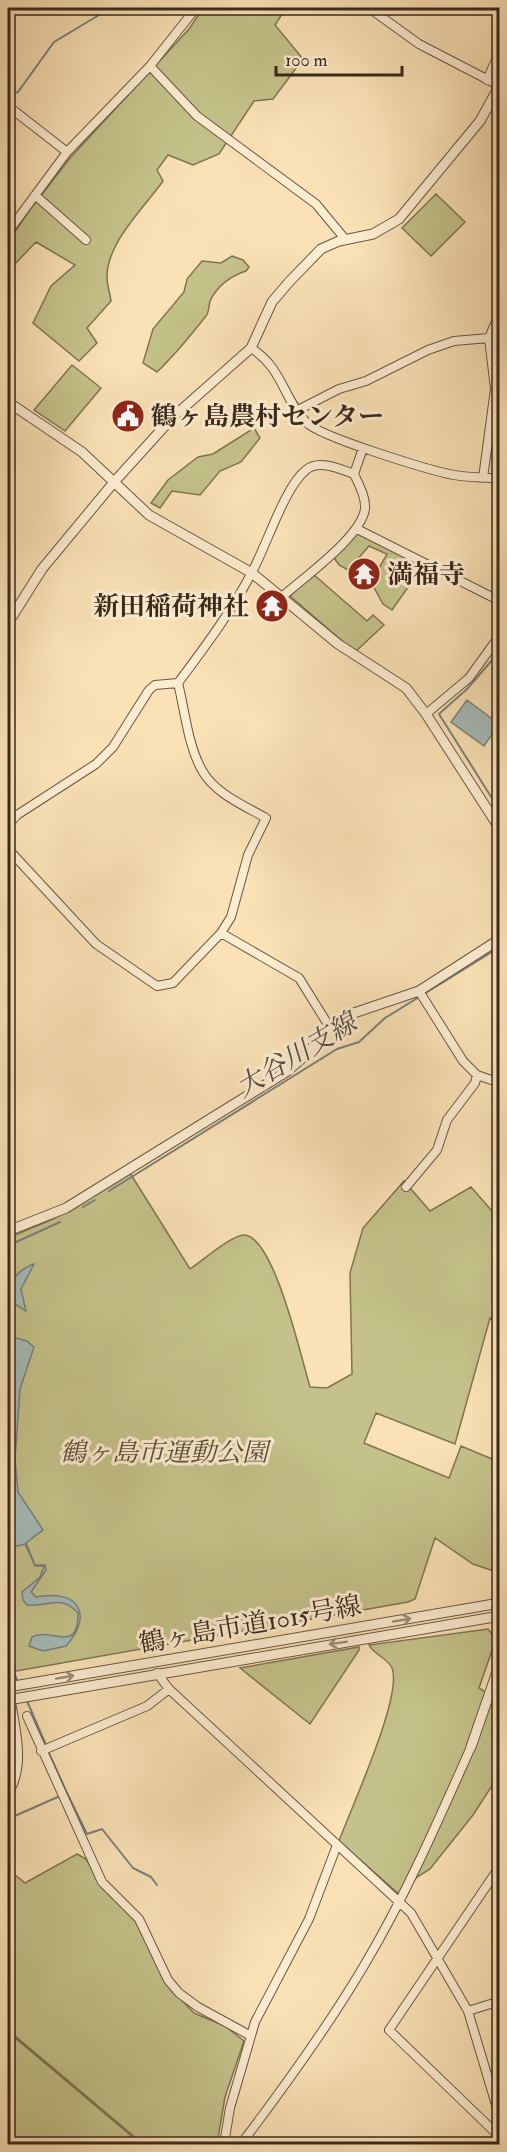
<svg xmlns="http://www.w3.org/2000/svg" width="507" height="2152" font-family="'IM FELL Double Pica','Noto Serif JP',serif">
<rect width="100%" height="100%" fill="#fae2b6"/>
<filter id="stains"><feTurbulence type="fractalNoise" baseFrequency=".00333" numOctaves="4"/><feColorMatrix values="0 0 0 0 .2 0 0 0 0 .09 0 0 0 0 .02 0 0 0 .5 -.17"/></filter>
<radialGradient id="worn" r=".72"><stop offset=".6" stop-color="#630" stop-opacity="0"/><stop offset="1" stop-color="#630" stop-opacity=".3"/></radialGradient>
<path fill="#c4c28a" stroke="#7e7553" stroke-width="1.5" d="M203,8H286L275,25L303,59L273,99L254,101L219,154L193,165L168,155L157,170L163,181C144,208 106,243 107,278C107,285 110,293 111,301L87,328L97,343L79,361L33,323L51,286L75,265L36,242L12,267L8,265V242L29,211L70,158L189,29Z
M436,194L465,222L431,256L402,228Z
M232,256L243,260L249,267L246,271C231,276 219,284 211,299C208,304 210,311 206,316C191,335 175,355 157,372L143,363L153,329L184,292L187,279L202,261L221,263Z
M72,365L101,388L65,431L34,410Z
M254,428L260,438L241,462L220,471L200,495L172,491L160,508L151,503L168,480L198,457L213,454Z
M358,532L423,566L392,610L383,604L371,582L387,554L369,546L348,570L339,565L332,555Z
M313,574L367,621L373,615L384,625L355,652L290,596Z
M130,1173L190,1269C202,1261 232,1235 244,1235C274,1235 302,1361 310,1387L327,1388L352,1374L350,1273L363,1228L404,1181L430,1211L471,1187L499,1219V1322L490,1318L455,1444L376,1413L364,1443L449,1478L461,1446L492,1459L499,1438V1573L473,1564L435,1538L415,1599L408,1602L11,1672L8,1664V1238L53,1219Z
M488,1629L496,1639L479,1688L499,1701V1775L473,1815L430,1869L417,1877L401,1896L339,1841C351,1808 403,1696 392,1668C388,1658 374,1655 369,1645Z
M359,1647V1650L310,1724L240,1668Z
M77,1854L86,1859L105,1890L135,1918L173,1991L194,2013L225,2026L244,2041L225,2097L217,2144H143L8,2030V1869L25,1883Z
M8,2032L141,2144H8Z"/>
<path fill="#a4bbba" stroke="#79807b" stroke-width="1.5" d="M467,700L499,724L484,746L451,722Z
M34,1264L21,1289L26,1311L11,1302L8,1293C12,1277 20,1269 34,1264Z
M8,1336L27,1341L34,1347L20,1389L15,1459L18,1492L43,1530L26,1543L35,1565H45L46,1570L31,1592L36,1597C77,1589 95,1613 66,1646L43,1651L29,1646L32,1637C50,1626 78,1656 78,1613C61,1594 50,1607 27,1605L23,1600L22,1592L40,1577L44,1566H35L25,1544L8,1548Z"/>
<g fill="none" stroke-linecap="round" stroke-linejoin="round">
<path stroke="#79807b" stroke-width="2" d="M8,96L18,92L54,42L99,15L104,8
M500,651L467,689L439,714L500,811
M109,1191L337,1049L359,1042L385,1018L500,947
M83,1207L95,1200
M8,1258L14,1243L60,1222
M8,1659L18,1682
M27,1701L46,1745
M48,1751L67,1793L65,1794
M67,1793L87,1834L102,1829L133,1868L151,1877L157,1885
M8,1819L60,1796"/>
<defs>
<path id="minor" d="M369,8L419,44L500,86
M491,8L500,12
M150,66L197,116L316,204L345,239
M487,80L500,51
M8,106L67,152
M35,195L86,240
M8,232L67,152L150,66L196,8
M251,348C283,368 283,399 307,423C321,437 426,469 449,474C465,478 483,477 500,479
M296,411L339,389L366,381L428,350L454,341L489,338
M483,478L495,389L489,338L500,312
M357,529L500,601
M282,597C304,577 361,537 365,509C366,497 359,485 354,474L363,448
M426,714L469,678L500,635
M8,825L17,815L96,764L113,747L149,690L155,685L178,683
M8,849L96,944L157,986L173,983L221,933L231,917L248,855L266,818C245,806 216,794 203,772C188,747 185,711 178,683C204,648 232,611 252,572C266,547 285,486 306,470C319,459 340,469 354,474
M221,933L299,978L329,1026
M419,991L463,1061L477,1075L500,1083
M406,1187L437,1150L447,1120L475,1083L477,1075
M169,1689L411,1913L468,2011L500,2118
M27,1716L102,1882L139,1919L168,1980L179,1993L198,2007L251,2036
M41,1751L147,1706L169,1689L157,1673
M500,1866L389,2030L500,2137
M468,2011L500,2001
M224,2144L230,2108L255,2022L309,1919L337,1845
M241,2144C285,2086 328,2027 365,1964C406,1895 438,1821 471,1747"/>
<path id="tertiary" d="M8,402L82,452L149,515L252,573L338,644L406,688L426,714L500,829
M8,623L42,569L115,481L172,418L251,348L272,302L289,282L321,249L339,241L373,234L399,219L480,121L500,85
M8,1231L66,1208L286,1072L307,1054L329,1026L354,1013L419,991L500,939
M8,1687L500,1603
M8,1700L500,1616
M471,1747L500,1663
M8,1793C26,1764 14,1725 9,1694"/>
</defs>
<use href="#minor" stroke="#695642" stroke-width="10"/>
<use href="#tertiary" stroke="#695642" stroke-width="11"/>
<use href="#minor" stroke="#fcecd0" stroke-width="8"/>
<use href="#tertiary" stroke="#fcecd0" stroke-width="9"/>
</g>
<defs><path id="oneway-shaft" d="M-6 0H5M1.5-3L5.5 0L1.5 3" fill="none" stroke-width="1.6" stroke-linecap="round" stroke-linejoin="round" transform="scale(1.5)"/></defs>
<g stroke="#9a8a76">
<use href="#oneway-shaft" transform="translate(402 1620) rotate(-10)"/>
<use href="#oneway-shaft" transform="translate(338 1643) rotate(171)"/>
<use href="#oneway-shaft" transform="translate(65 1677) rotate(-10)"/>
</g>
<defs>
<symbol id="civic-disc" viewBox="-11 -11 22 22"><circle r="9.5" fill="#8f2418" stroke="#fcecd0"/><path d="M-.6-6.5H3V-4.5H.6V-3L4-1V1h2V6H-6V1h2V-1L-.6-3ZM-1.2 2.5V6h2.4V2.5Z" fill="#fff"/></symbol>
<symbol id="temple-disc" viewBox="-11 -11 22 22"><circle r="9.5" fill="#8f2418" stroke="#fcecd0"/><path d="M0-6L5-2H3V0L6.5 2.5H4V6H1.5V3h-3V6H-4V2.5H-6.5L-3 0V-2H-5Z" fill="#fff"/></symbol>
</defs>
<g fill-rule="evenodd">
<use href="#civic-disc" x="109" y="397" width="38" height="38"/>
<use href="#temple-disc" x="345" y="555" width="38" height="38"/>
<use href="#temple-disc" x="253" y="587" width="38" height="38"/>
</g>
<g text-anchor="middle" stroke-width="6" stroke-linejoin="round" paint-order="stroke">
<g font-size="26" font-weight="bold" fill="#39281c" stroke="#fcecd0" text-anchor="start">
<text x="151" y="425">鶴ヶ島農村センター</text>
<text x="387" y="583">満福寺</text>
<text x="249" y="615" text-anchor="end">新田稲荷神社</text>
</g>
<g font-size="26" font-style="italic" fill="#5c4e38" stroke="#fcecd0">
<text x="164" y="1461">鶴ヶ島市運動公園</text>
</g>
<g font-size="26" fill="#39281c" stroke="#fcecd0">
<text transform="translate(250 1624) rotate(-10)" y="9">鶴ヶ島市道1015号線</text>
</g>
<g font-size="27" font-style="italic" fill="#544d44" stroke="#fcecd0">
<text transform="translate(296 1055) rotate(-31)" y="9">大谷川支線</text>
</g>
</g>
<rect width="507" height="2152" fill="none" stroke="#fae2b6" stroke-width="30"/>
<rect x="9" y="9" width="489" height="2134" fill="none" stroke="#39281c" stroke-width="3"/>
<rect x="15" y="15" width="477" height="2122" fill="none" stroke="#39281c" stroke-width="1.5"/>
<path d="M276 66v9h126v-9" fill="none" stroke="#39281c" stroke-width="3"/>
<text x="285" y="66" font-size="18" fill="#39281c" stroke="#fcecd0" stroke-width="4.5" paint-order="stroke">100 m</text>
<rect width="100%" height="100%" filter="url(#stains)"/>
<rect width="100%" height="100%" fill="url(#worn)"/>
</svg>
